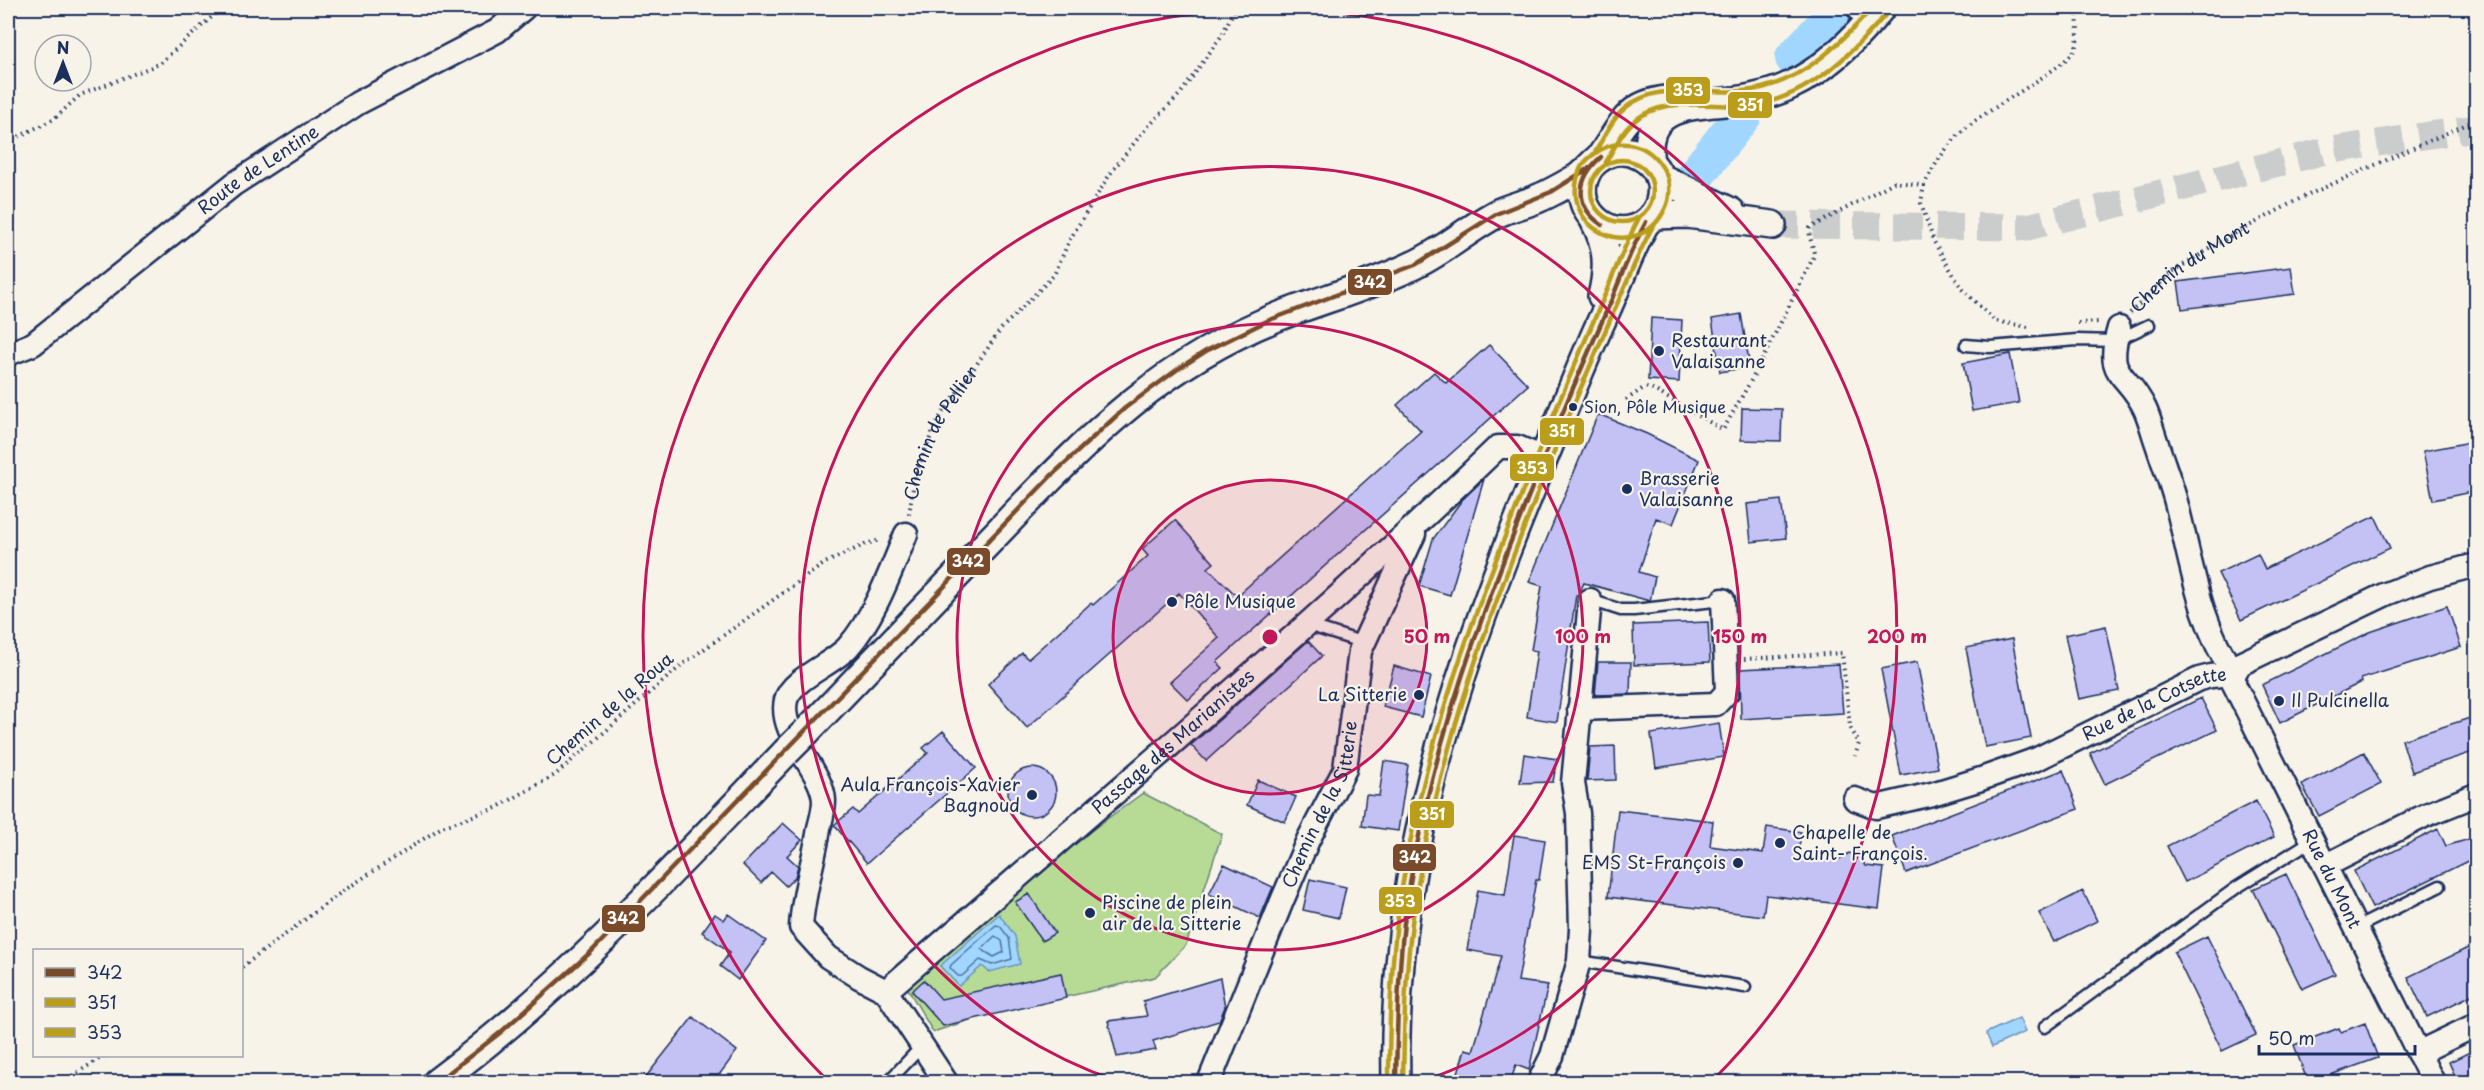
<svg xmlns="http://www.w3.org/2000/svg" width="2484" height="1090" font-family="'Playpen Sans',sans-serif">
<rect width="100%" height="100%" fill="#f7f3e8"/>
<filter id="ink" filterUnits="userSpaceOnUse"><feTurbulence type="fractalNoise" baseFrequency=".0167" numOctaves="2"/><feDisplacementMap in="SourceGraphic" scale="12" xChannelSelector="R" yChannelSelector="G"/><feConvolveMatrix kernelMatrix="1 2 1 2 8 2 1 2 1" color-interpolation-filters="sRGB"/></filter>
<g filter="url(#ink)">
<path fill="#b7db95" stroke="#69857a" stroke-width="1.5" d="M1143,793L1222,834L1186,945L1155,977L988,1014L933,1032L905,984L1020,882Z"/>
<path fill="#a0d6ff" stroke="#6b93bf" stroke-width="1.5" d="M999,914L1015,936L1020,964L989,972L982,966L959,986L940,966Z
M2019,1018L2025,1032L1992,1047L1986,1033Z"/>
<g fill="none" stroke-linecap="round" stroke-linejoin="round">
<path stroke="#50729e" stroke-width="1.5" d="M996,925L1000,926L1009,938L1012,959L992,965L980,960L962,976H958L950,968L951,965Z
M995,936L1002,941L1004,952L994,957L981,949Z"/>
<path stroke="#a0d6ff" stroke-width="38" d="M1794,58L1839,10
M1691,181L1743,115"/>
</g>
<path fill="#c4c2f4" stroke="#1b2f5e" stroke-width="1.5" d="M2291,267L2295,294L2182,309L2178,282Z
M1741,314L1750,367L1720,372L1712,319Z
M1651,318L1682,320L1679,382L1648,380Z
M1489,345L1528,385L1217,662L1223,668L1188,700L1170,682L1219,638L1179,593L1027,728L988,684L1022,653L1028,659L1091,603L1093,605L1148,556L1142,549L1175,520L1214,563L1208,568L1237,596L1421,431L1397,405L1434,372L1446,383Z
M2010,354L2019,403L1972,411L1963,363Z
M1742,408L1782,409L1781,441L1741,440Z
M1598,414L1647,434L1699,460L1673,524L1656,518L1639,572L1655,577L1650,601L1584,583L1578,595H1576L1557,722L1527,717L1537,651L1531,650L1542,586L1529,582Z
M2476,441V491L2433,500L2423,451Z
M1484,479L1450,595L1419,586L1433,539L1462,500Z
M1781,500L1786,538L1751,542L1747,504Z
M2375,516L2390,548L2241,620L2218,573L2258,554L2265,569Z
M2447,606L2461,647L2361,679L2362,682L2280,723L2262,685L2370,632Z
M1708,622L1710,662L1634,665L1633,625Z
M2106,626L2119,691L2079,699L2065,635Z
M2012,639L2031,738L1985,747L1966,648Z
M1308,641L1322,656L1206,761L1191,745Z
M1598,662H1631L1630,694L1595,695Z
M1917,662L1938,768L1901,775L1881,669Z
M1839,664L1843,713L1741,719L1740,669Z
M1394,666L1431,677L1421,717L1383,707Z
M2201,698L2217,730L2105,784L2090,753Z
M2476,716V751L2412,772L2402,740Z
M1719,723L1724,757L1656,768L1651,734Z
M943,731L976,768L867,863L834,825L853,809L858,814L928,753L923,748Z
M1615,746L1616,780L1587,781L1590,747Z
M2364,752L2381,784L2319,816L2302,785Z
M1524,754L1557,759L1553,782L1520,783Z
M1384,761L1408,765L1398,831L1362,826L1366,795L1379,796Z
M1008 792a24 24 0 1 1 48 0a24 24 0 1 1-48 0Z
M2063,770L2078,809L1906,873L1892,836Z
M1258,780L1296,797L1285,822L1247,805Z
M2256,801L2274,837L2185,882L2167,846Z
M1618,810L1713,821L1710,846L1763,853L1767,827L1801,832L1798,855L1838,860L1849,853L1860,856L1866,866L1884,868L1879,909L1766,895L1763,916L1608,897Z
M783,823L802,840L787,856L798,866L795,877L786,886L771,872L761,883L743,865Z
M2438,829L2446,846L2476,837V857L2372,908L2354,871Z
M1514,835L1545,840L1539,880H1536L1518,981L1548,985L1529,1070L1516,1065L1510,1083H1455L1465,1049L1473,1051L1501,956L1467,950L1478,890L1505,895Z
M1224,864L1273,887L1260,918L1209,894Z
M2286,874L2335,974L2302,989L2253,889Z
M1310,879L1346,887L1339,918L1303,910Z
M2083,891L2097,921L2054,942L2039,913Z
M1029,894L1055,933L1042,941L1015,902Z
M715,914L724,920L728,914L766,941L738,980L720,966L730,952L702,932Z
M2207,936L2256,1035L2222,1051L2174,952Z
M2476,944V993L2427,1017L2408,977Z
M1061,973L1066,998L943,1026L912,991L924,980L941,999Z
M1220,978L1225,1007L1219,1021L1153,1041L1156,1050L1117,1057L1108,1021L1147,1016L1143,1001Z
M693,1017L737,1051L713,1083H641Z
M2365,1023L2378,1058L2308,1083L2294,1045L2339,1028L2341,1032Z
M2476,1049V1083H2458L2449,1062Z"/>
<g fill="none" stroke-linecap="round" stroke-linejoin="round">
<path stroke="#cbcccc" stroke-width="27" stroke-dasharray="27 14" stroke-linecap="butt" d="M1772,225L2028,227L2325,151L2476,128"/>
<defs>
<path id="service" d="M1851,8L1864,26
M1966,345L1990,347L2077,340L2115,341L2149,325
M1590,600L1621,610H1634L1723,600
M1308,625L1364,643
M2356,928L2440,886
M1579,961L1745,987
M2045,1027L2236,888L2311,841
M888,1082L921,1047"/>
<g id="minor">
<path d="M2119,328C2104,379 2127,370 2145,409C2150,420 2153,433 2157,444C2164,466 2173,488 2178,510C2192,566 2200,625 2234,674"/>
<path id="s3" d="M8,354L33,344L234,184L358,103L497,31L524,8"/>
<path d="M906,534C892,568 873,620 848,647C833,664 791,679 786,700C778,735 823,770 824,801C824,810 821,820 819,828C814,862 803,892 801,927L828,957L859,977L886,991L946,1082"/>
<path id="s4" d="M2234,674V684L2433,1082"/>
<path d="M2234,674L2240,664L2386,594L2430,577L2476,565"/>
<path d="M1579,709L1716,704L1727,692L1723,600"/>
<path id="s5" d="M1855,799L1876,807L1932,794L1981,779L2037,759L2199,679L2211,676L2234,674"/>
<path d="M2325,866L2426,815L2476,795"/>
<path id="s6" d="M886,991C1092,812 1301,637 1498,447H1517L1543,458"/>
<path d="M2418,1053L2476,1025"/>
<path id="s7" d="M1209,1082L1282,901L1308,840L1345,769L1360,651L1414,534"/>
<path d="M1539,1082L1552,1056L1579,961L1581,929L1578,813L1573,783L1590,600"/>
</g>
<path id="tertiary" d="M1600,158C1629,115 1629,101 1686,98
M1650,163C1641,103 1691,106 1734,101C1754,98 1773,94 1791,85C1826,69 1857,37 1881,8
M1659,177L1731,212
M1654,215L1687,214L1772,225
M1594,220C1608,245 1609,268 1602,296
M807,731C864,671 922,612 978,553C1077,450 1155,361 1293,311C1334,296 1375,284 1414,265C1444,251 1469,228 1498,213C1511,207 1525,204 1539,198C1551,193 1565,185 1577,178C1589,170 1596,156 1611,152C1631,147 1654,159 1660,179C1663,191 1661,204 1654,214C1623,255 1562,213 1589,168
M437,1082C566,986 675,868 786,752
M1396,1082C1391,865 1454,675 1536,477C1559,422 1580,367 1605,313C1619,283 1629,251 1646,222"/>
</defs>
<use href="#service" stroke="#1b2f5e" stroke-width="15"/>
<use href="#minor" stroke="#1b2f5e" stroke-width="27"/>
<use href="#tertiary" stroke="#1b2f5e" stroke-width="32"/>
<g stroke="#1b2f5e" stroke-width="4" stroke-dasharray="1.5 4.5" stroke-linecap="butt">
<path d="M8,142L54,119L80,95L159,64L222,8"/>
<path d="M1924,185L1921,203L1934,242L1962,289L1995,321L2028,327"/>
<path id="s1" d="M2130,313L2172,272L2236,233L2301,198L2476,120"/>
<path d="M2078,323L2100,322"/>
<path d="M1626,400L1645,387L1652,389L1723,430L1758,368L1814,256C1814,246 1808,238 1810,228L1894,182L1924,185C1936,162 1950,140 1971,124C1992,107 2065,68 2075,49C2080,37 2077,20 2077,8"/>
<path id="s2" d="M909,514L915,476L936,423L1001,329L1054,275L1070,239L1112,171L1143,132L1181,93L1222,35L1235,8"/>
<path d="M1744,659L1842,653L1850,727L1859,743L1855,756"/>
<path d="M242,967L343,891L442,827L496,808L555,775L683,664L825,563L866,544L880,540"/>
<path d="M62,1082L104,1056"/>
</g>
<use href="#service" stroke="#f7f3e8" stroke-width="10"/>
<use href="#minor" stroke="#f7f3e8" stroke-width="22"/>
<use href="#tertiary" stroke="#f7f3e8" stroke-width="27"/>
<defs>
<path id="tertiary-bridge" d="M786,752L807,731"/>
</defs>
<use href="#tertiary-bridge" stroke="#1b2f5e" stroke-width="32" stroke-linecap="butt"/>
<use href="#tertiary-bridge" stroke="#f7f3e8" stroke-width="27"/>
<defs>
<path id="bus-1" d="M1601,157C1577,178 1573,205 1602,225
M437,1082L501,1032L592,951L1051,476L1125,408L1178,369L1206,351L1267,321L1415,265L1496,214L1551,192L1589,168
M1396,1082C1397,1029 1398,976 1404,923C1426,754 1488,595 1552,438C1571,392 1591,346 1611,301C1622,274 1632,247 1646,222"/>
<path id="bus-2" d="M1606,162C1614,149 1620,134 1631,124C1666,89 1725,114 1768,102C1817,89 1855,50 1887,13
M1582,165C1552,229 1637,267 1665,209C1670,199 1671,185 1666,174C1648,137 1611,135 1584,163
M1403,1082C1404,1029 1405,976 1412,923C1435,755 1495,598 1558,442C1577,396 1597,350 1617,304C1629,278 1639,251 1653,226"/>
<path id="bus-3" d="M1594,154C1602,141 1608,127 1618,115C1655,74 1715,100 1762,88C1807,77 1843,41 1872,8
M1591 191a31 31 0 1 1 62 0a31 31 0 1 1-62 0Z
M1389,1082C1389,1029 1390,976 1397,923C1418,753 1481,593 1545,436C1564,389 1584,343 1604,297C1615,271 1625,244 1639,218"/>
</defs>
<use href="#bus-1" stroke="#f7f3e8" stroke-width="9"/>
<use href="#bus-2" stroke="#f7f3e8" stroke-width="9"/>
<use href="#bus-3" stroke="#f7f3e8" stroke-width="9"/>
<use href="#bus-1" stroke="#7a4b2a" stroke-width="4.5"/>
<use href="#bus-2" stroke="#bb9d1c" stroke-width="4.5"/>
<use href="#bus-3" stroke="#bb9d1c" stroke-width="4.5"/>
</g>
</g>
<circle cx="1270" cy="637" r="157" fill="#c2185b" fill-opacity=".12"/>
<g fill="none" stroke="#c2185b" stroke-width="3">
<circle cx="1270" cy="637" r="157"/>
<circle cx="1270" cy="637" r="313"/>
<path d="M1117 1081A470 470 0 1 1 1423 1081"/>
<path d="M827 1080A627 627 0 1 1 1713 1080"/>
</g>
<g fill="#1b2f5e" stroke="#f7f3e8" stroke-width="2">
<circle cx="1659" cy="351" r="6"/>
<circle cx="1573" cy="407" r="5"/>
<circle cx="1627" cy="489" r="6"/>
<circle cx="1172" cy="602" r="6"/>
<circle cx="1419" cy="695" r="6"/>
<circle cx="2279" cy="701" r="6"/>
<circle cx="1032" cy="795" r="6"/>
<circle cx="1780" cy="843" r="6"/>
<circle cx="1738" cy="863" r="6"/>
<circle cx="1090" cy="913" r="6"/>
</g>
<g text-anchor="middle" stroke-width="4.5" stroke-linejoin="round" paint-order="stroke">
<g font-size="16" fill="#1b2f5e" stroke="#f7f3e8" text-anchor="start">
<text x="1584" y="413">Sion, Pôle Musique</text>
</g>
<g font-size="18" fill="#1b2f5e" stroke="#f7f3e8">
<text dy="6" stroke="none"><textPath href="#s3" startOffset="312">Route de Lentine</textPath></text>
<text dy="6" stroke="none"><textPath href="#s1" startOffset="76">Chemin du Mont</textPath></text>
<text dy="6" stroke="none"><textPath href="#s2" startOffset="88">Chemin de Pellier</textPath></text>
<text dy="6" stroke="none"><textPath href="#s5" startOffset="321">Rue de la Cotsette</textPath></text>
<text transform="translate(610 709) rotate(-41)" y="6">Chemin de la Roua</text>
<text dy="6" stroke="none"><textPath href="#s6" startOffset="380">Passage des Marianistes</textPath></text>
<text dy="6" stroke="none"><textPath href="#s7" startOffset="300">Chemin de la Sitterie</textPath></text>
<text dy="6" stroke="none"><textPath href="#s4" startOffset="228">Rue du Mont</textPath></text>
</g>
<g font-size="18" fill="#1b2f5e" stroke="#f7f3e8" text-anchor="start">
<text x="1671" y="347">Restaurant<tspan x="1671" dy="21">Valaisanne</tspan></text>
<text x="1639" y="485">Brasserie<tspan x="1639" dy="21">Valaisanne</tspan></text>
<text x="1184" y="608">Pôle Musique</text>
<text x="1407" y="701" text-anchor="end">La Sitterie</text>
<text x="2291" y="707">Il Pulcinella</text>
<text x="1020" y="791" text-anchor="end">Aula François-Xavier<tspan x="1020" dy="21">Bagnoud</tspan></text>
<text x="1792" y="839">Chapelle de<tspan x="1792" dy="21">Saint- François.</tspan></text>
<text x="1726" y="869" text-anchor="end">EMS St-François</text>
<text x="1102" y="909">Piscine de plein<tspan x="1102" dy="21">air de la Sitterie</tspan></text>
</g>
</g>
<circle cx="1270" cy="637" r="9" fill="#c2185b" stroke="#f7f3e8" stroke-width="3"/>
<g font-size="18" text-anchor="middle" font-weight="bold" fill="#c2185b" stroke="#f7f3e8" stroke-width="4.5" stroke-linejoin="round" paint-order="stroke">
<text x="1427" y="643">50 m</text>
<text x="1583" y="643">100 m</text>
<text x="1740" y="643">150 m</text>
<text x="1897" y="643">200 m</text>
</g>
<g stroke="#f7f3e8" stroke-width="2">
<rect x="1665" y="76" width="46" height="29" rx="6" fill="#bb9d1c"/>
<rect x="1727" y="91" width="46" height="28" rx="6" fill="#bb9d1c"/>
<rect x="1347" y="268" width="46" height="28" rx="6" fill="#7a4b2a"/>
<rect x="1539" y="417" width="46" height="29" rx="6" fill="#bb9d1c"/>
<rect x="1509" y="453" width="46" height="29" rx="6" fill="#bb9d1c"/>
<rect x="946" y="547" width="45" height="29" rx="6" fill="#7a4b2a"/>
<rect x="1409" y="800" width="46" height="29" rx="6" fill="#bb9d1c"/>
<rect x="1392" y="843" width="45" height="29" rx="6" fill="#7a4b2a"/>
<rect x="1378" y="886" width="45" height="29" rx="6" fill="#bb9d1c"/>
<rect x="601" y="904" width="45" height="29" rx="6" fill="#7a4b2a"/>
</g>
<g font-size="16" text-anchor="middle" font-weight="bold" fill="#fff">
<text x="1688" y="96">353</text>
<text x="1750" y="111">351</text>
<text x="1370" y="288">342</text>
<text x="1562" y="437">351</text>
<text x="1532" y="474">353</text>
<text x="968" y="567">342</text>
<text x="1432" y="820">351</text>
<text x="1415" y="863">342</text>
<text x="1400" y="907">353</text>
<text x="623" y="924">342</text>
</g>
<rect width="2484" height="1090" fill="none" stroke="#f7f3e8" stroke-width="30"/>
<rect x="15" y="15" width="2454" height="1060" fill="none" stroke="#1b2f5e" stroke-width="2" filter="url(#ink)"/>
<rect x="33" y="949" width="210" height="108" fill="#f7f3e8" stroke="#9fa5b1" stroke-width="1.5"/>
<rect x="45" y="968" width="30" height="9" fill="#7a4b2a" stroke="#9fa5b1" stroke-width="1.5"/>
<text x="87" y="979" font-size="18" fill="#1b2f5e">342</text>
<rect x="45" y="998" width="30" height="9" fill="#bb9d1c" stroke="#9fa5b1" stroke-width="1.5"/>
<text x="87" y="1009" font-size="18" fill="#1b2f5e">351</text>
<rect x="45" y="1028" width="30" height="9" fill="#bb9d1c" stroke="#9fa5b1" stroke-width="1.5"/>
<text x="87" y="1039" font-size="18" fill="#1b2f5e">353</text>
<g transform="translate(63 63)"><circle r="28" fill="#f7f3e8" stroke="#9fa5b1" stroke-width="1.5"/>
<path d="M0-4.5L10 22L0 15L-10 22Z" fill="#1b2f5e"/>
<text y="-9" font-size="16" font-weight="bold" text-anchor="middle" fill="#1b2f5e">N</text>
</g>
<path d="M2259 1045v9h156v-9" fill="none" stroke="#1b2f5e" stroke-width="3"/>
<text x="2268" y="1045" font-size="18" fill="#1b2f5e" stroke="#f7f3e8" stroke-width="4.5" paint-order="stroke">50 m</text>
</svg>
